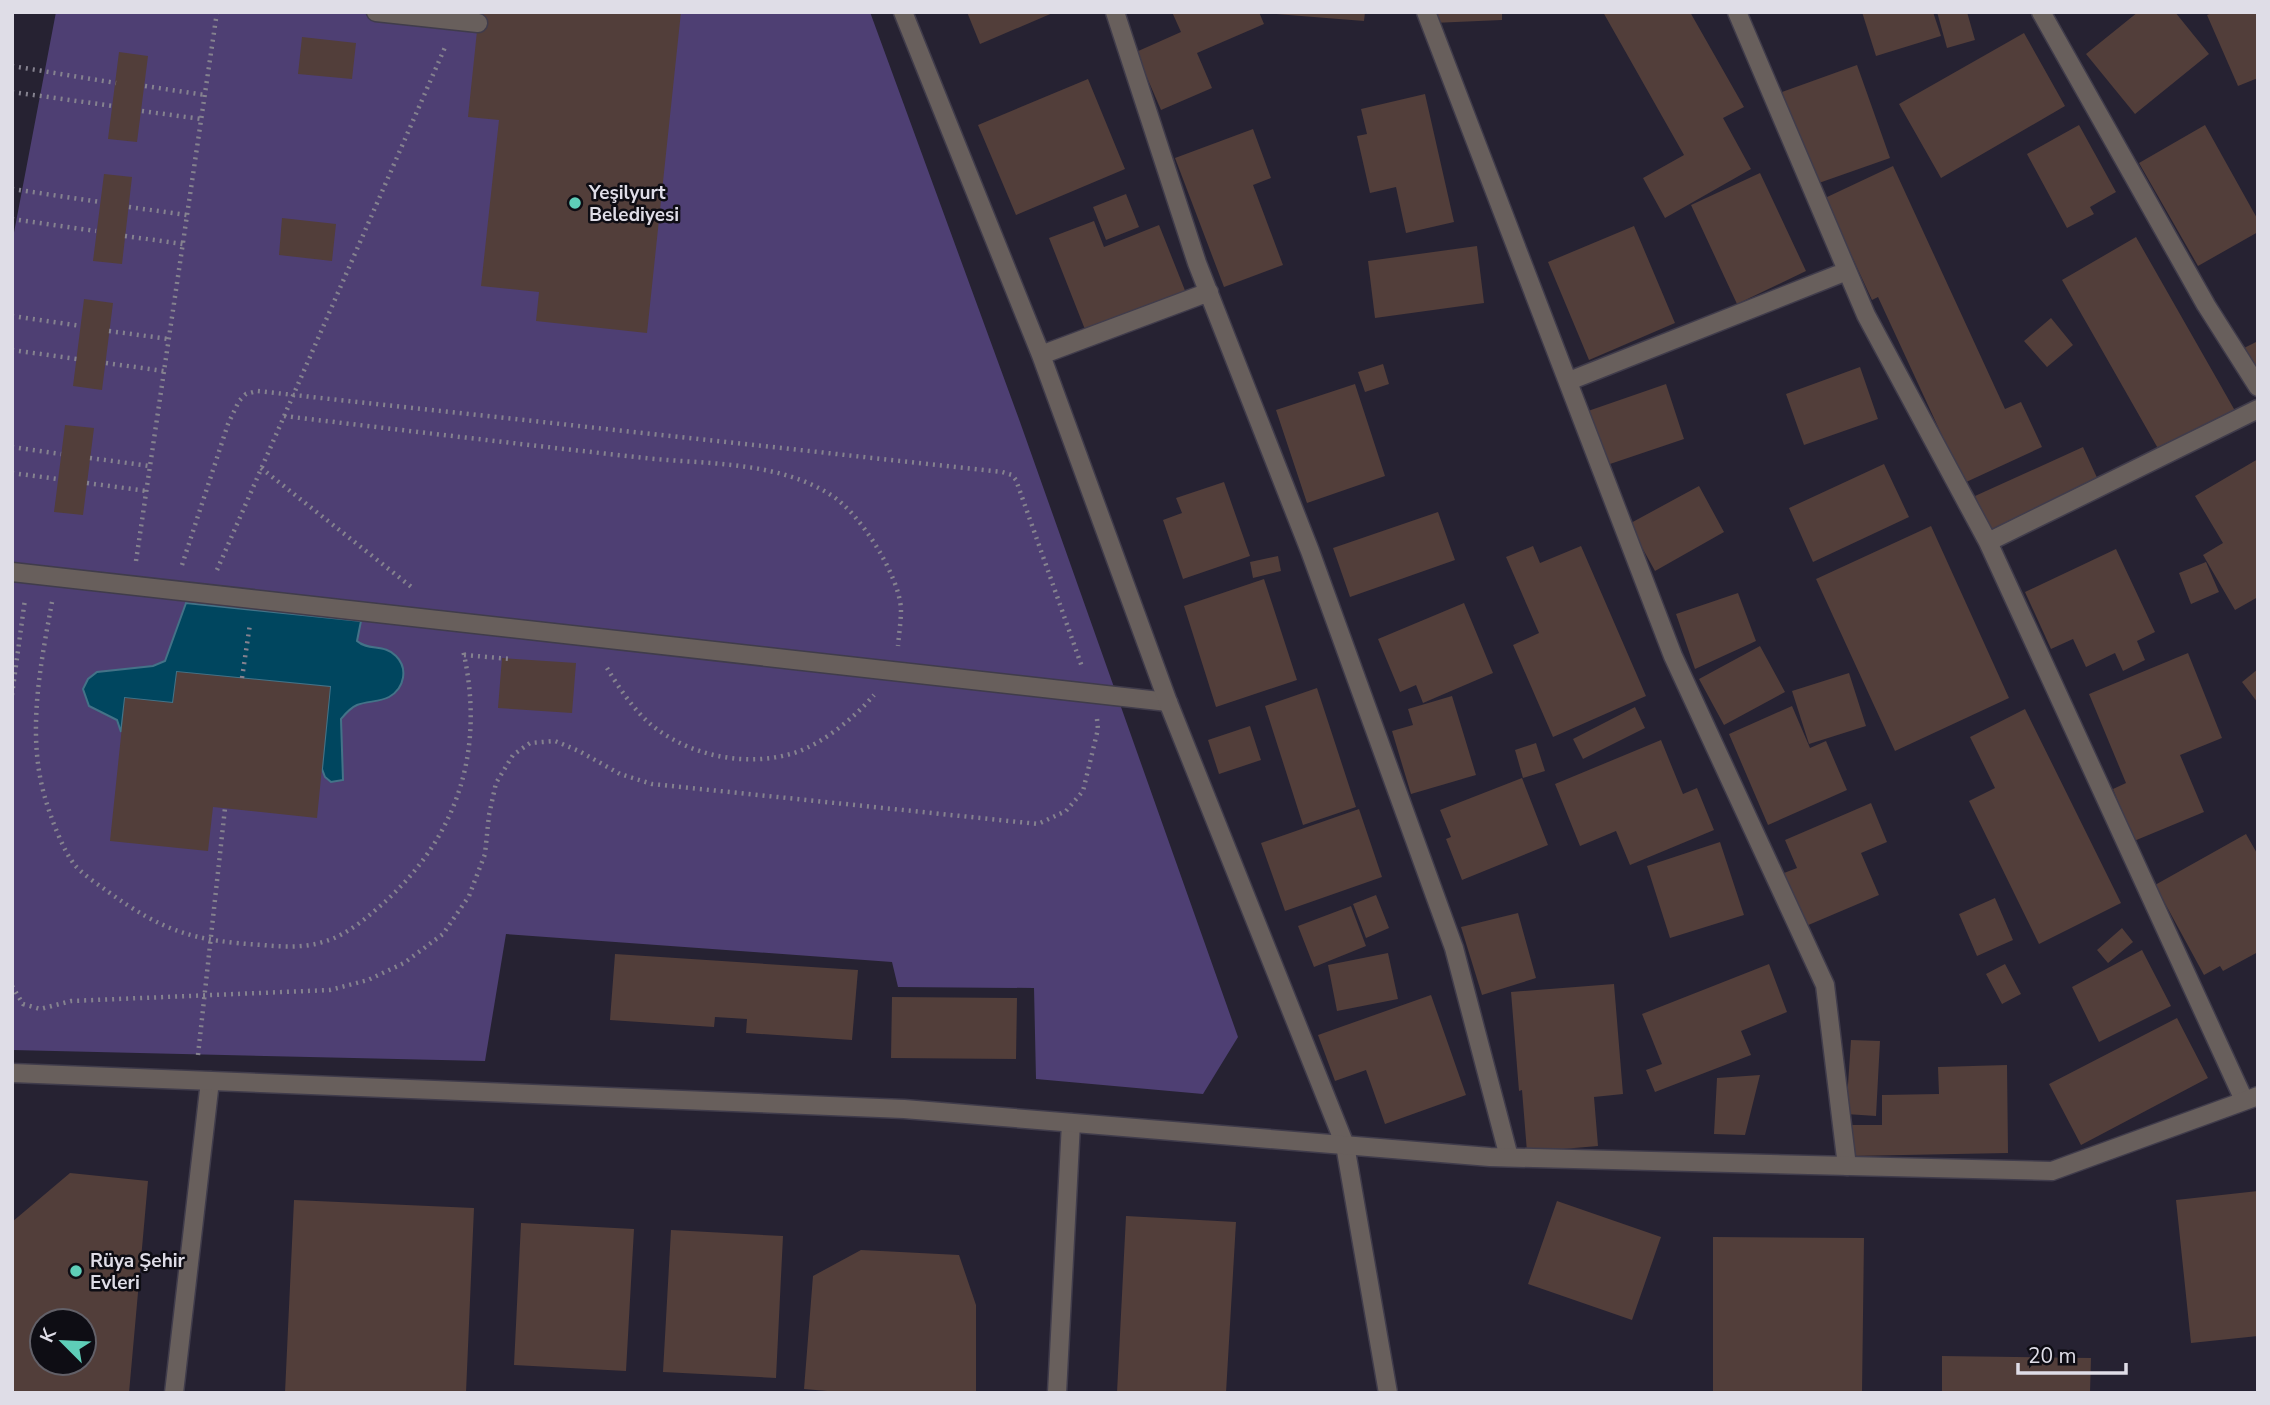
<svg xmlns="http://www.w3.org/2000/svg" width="2270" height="1405" font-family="'Nunito Sans',sans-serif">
<rect width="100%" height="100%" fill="#262232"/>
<path fill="#4e3f73" d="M56,12H870L1020,422L1238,1037L1203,1094L1036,1079L1034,988L898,987L892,962L506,934L485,1061L12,1050V243Z"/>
<path fill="#00465f" stroke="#437388" stroke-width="2" d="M186,603L361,621L357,641C368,651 385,644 396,656C408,668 405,688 389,697C380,702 367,701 357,705C350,708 346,713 341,719L343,780L331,782L325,777L322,769L330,687L177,672L173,703L125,698L121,732L117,720L89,706L83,689L88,679L97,672L153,666L165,661Z"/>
<path fill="#523e3a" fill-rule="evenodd" d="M479,12H681L647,333L536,321L539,292L481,286L499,120L468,117Z
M967,12H1055L980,44Z
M1172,12H1259L1264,24L1197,53L1212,88L1161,110L1136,52L1181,32Z
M1276,12H1365L1364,21L1276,14Z
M1433,12H1502V20L1433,23Z
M1603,12H1690L1744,107L1723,118L1751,169L1665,218L1643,178L1684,155Z
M1862,12H1933L1941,36L1876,56Z
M1937,12H1967L1975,40L1947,48Z
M2138,12H2175L2209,54L2135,114L2086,54Z
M2214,12H2258V78L2238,86L2207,15Z
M2024,33L2065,106L1941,178L1899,104Z
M302,37L356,43L352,79L298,74Z
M119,52L148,56L137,142L108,139Z
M1857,65L1890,158L1816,184L1782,92Z
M1088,79L1125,169L1016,215L978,125Z
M1425,94L1454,222L1406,233L1396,187L1370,193L1357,136L1367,134L1361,109Z
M2079,125L2116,192L2090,207L2094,214L2067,228L2027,154Z
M2205,125L2258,220V232L2198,266L2139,163Z
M1253,129L1271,178L1253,185L1283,265L1224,287L1175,158Z
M1893,166L2005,409L2021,402L2042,447L1964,483L1878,297L1872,300L1825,198Z
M1760,173L1806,271L1737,304L1691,205Z
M104,174L132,177L122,264L93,261Z
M1126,194L1139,227L1106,240L1093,207Z
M282,218L336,224L332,261L279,255Z
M1094,221L1104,247L1159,225L1186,293L1086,332L1049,238Z
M1634,226L1675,323L1589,360L1548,262Z
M2136,237L2238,416L2164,459L2062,280Z
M1477,246L1484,303L1375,318L1368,261Z
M84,299L113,303L102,390L73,386Z
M2051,318L2073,345L2047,367L2024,341Z
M2258,341V372L2244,348Z
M1383,364L1389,384L1365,392L1358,372Z
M1860,367L1878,419L1804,445L1786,394Z
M1355,384L1385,476L1307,503L1276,410Z
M1666,384L1684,439L1607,465L1588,411Z
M65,425L94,428L83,515L54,512Z
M2083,447L2105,495L1997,544L1975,496Z
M2258,459V597L2235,610L2203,555L2223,543L2195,496Z
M1884,464L1909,517L1813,562L1789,508Z
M1224,482L1250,556L1183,579L1163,520L1182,513L1176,498Z
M1699,486L1724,532L1655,571L1629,524Z
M1438,512L1455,560L1350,597L1333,548Z
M1931,526L2009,698L1895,751L1816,579Z
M1533,546L1540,563L1581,546L1646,696L1553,737L1513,645L1539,633L1506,557Z
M2116,549L2155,632L2137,641L2145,660L2123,671L2115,653L2086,667L2073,639L2051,649L2025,592Z
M1278,556L1281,571L1253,578L1250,562Z
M2206,562L2219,592L2191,604L2179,573Z
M1264,579L1297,680L1216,707L1184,606Z
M1738,593L1756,641L1695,669L1676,614Z
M1464,603L1493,673L1423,703L1416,685L1400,692L1378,639Z
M1760,646L1785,692L1724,725L1699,679Z
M2188,653L2222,738L2180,755L2204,812L2134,841L2113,789L2126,783L2089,694Z
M502,658L576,663L572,713L498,708Z
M2258,669V703L2242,682Z
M177,672L330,687L317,818L213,807L208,851L110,841L125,698L173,703Z
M1849,673L1866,726L1809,744L1792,691Z
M1317,688L1356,807L1303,825L1265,706Z
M1452,696L1476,775L1411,794L1392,731L1413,725L1408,709Z
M1792,706L1810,748L1826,741L1847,790L1768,825L1729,734Z
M1635,707L1645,728L1583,759L1573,739Z
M2025,709L2121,903L2039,944L1969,801L1995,788L1970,737Z
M1250,726L1261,760L1219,774L1208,740Z
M1661,740L1683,794L1697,788L1714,830L1630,865L1616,831L1580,846L1555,784Z
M1536,743L1545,771L1523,778L1515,750Z
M1522,778L1548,845L1462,880L1446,839L1451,837L1440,810Z
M1871,803L1887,842L1861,853L1879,895L1806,926L1784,873L1797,868L1785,840Z
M1359,809L1382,877L1285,911L1261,843Z
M2246,834L2258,855V952L2223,971L2220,966L2204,975L2155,885Z
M1720,842L1744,915L1670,938L1647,866Z
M1376,895L1389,928L1366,938L1353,904Z
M1995,898L2013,940L1977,956L1959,914Z
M1351,906L1366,946L1314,967L1298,926Z
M1518,913L1536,978L1482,995L1461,927Z
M2122,928L2133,942L2108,963L2097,950Z
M2142,950L2171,1006L2099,1042L2072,987Z
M1388,953L1398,999L1337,1011L1328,965Z
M615,954L858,970L852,1040L746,1033L747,1019L715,1017L714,1027L610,1020Z
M1769,964L1787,1012L1741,1031L1751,1055L1655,1092L1646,1070L1662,1064L1642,1014Z
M2005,964L2021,994L2002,1004L1986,974Z
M1614,984L1623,1094L1594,1097L1598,1146L1527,1152L1522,1090L1519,1091L1511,992Z
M1431,995L1466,1095L1385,1124L1366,1070L1335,1081L1318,1035Z
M892,997L1017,998L1016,1059L891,1058Z
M2177,1018L2208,1078L2081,1145L2049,1084Z
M1851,1040L1880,1041L1876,1116L1846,1114Z
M2007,1065L2008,1153L1852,1156V1125H1882V1095L1939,1094L1938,1067Z
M1760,1075L1745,1135L1714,1134L1717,1078Z
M70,1173L148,1181L129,1393H12V1222ZM42,1321H84V1363H42Z
M2258,1191V1336L2191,1343L2176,1200Z
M294,1200L474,1208L466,1393H285Z
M1557,1201L1661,1237L1632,1320L1528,1284Z
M1126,1216L1236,1222L1226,1393H1117Z
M521,1223L634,1229L626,1371L514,1365Z
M671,1230L783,1236L776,1378L663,1372Z
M1713,1237L1864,1238L1862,1393H1713Z
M861,1250L959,1255L976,1305V1393H850L804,1389L813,1276Z
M1942,1356L2091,1358L2090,1393H1942Z"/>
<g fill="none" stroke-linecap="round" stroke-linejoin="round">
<defs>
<path id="pedestrian" d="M376,12L478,23
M12,572L1168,702"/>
<path id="minor" d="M903,12L1041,355L1168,702L1345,1145L1388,1393
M1115,12L1197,263L1310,551L1454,948L1509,1157
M1426,12L1673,656L1825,985L1847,1166
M1737,12L1866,315L1988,542L2244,1100
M2041,12L2206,305L2258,387
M1041,355L1209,292
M1569,381L1847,271
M1988,542L2258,409
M174,1393L210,1081
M1057,1393L1071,1123"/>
<path id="tertiary" d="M12,1073L904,1109L1490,1157L2052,1171L2258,1096"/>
</defs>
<use href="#pedestrian" stroke="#403c4b" stroke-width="21"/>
<use href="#minor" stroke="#403c4b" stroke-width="21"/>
<use href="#tertiary" stroke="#403c4b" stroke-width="21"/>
<path stroke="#85828f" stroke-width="4.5" stroke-dasharray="2 5" stroke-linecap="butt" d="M12,66L116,83
M145,86L205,95
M12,92L113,106
M142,111L201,119
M12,189L100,202
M129,207L187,215
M12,219L96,231
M125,236L183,244
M12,316L81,326
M109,331L169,339
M12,350L77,359
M106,363L164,371
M284,416C401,430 518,444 636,457C700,465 774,459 831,495C860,513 899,575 901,609C901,621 899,634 898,646
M12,447L61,454
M90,458L150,466
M261,468L414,589
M12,473L58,479
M87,483L147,491
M136,561L217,12
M182,565L228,424L239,401L246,394L257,391L1002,472L1012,475L1016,480L1082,667
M217,570L446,45
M52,602C40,667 26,737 46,801C51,818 63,850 74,864C82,874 96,883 107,891C164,932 194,941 263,945C284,947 306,948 326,941C349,934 370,915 387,900C460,832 485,747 463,650
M464,655L511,659
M607,668C619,688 635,712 654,727C693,757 749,768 797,752C825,742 855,717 874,695
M242,678L250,624
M12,695L25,599
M12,986L23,1004L40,1009L71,1001L330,990L368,980L404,963L443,934L469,896L485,854L489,815L496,783L513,755L530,743L555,741L579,751L620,774L652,784L1038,824L1066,811L1083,791L1098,729L1097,719
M198,1055L225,808"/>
<use href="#pedestrian" stroke="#685f5c" stroke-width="18"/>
<use href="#minor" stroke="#685f5c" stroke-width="18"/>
<use href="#tertiary" stroke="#685f5c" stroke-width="18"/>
</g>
<g fill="#5eceb8" stroke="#0e0d14" stroke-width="2.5">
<circle cx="575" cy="203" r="7"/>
<circle cx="76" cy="1271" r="7"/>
</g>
<g text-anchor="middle" stroke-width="5" stroke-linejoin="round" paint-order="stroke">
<g font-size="19" font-weight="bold" fill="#dfdde7" stroke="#0e0d14" text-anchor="start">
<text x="589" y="199">Yeşilyurt<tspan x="589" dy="22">Belediyesi</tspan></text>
<text x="90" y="1267">Rüya Şehir<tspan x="90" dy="22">Evleri</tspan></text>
</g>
</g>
<rect width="2270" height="1405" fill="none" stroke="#dfdde7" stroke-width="28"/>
<g transform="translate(63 1342) rotate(294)"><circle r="33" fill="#0e0d14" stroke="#626068" stroke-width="2"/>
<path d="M0-5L12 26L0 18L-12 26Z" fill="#5eceb8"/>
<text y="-10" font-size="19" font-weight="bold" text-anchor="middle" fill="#dfdde7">K</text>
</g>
<path d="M2018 1363v10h108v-10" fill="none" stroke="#dfdde7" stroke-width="3.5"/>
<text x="2028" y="1363" font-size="21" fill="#dfdde7" stroke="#0e0d14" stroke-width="5" paint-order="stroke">20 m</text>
</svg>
